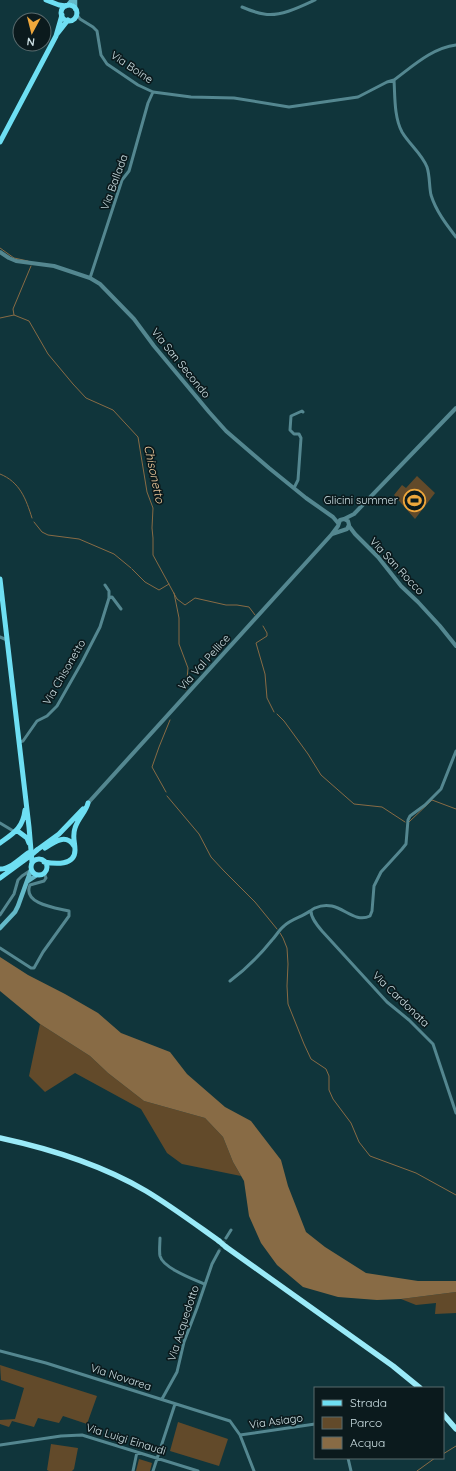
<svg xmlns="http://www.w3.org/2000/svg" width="456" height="1471" font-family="Quicksand,sans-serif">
<rect width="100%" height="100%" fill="#10353b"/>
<path fill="#624a2a" d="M417,476L435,493L415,519L394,495L402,485L406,488Z
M40,1024L90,1056L108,1073L144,1101L205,1118L223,1137L233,1162L241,1176L182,1164L167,1153L141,1109L75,1073L45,1092L29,1076Z
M456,1292V1313L435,1314L436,1303L416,1305L401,1299Z
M0,1365L97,1396L87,1424L63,1416L59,1423L38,1418L34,1427L12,1421L9,1427L0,1424V1420L15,1419L24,1388L1,1380Z
M178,1422L228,1439L219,1466L170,1451Z
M51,1444L78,1448L74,1469L72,1471H49L47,1470Z
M139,1459L152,1463L150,1471H136Z"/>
<path fill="#886b45" d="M0,957L28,975L65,994L98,1013L121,1033L170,1052L187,1074L225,1107L251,1121L281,1160L288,1186L306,1232L325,1247L366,1273L418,1281H456V1292L401,1299L377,1300L338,1297L303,1287L277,1265L261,1243L249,1216L244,1181L233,1162L223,1137L205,1118L144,1101L108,1073L90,1056L40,1024L0,991Z"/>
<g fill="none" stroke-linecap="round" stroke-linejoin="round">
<path stroke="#886b45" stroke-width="1" d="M0,248L14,258L28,261
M14,315L13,309L31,266
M0,318L14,315L29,321L48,354L73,384L86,398L113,410L138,437L147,492L153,508L152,528L153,538V555L177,599L185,605L195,598L226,605H237L249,607L255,615
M0,474C20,482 26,499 32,518
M34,522L42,532L48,535L79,539L114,554L131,568
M132,569L145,582L159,590L169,584
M174,593L179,618V644L188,668L186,690
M263,626L267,633V636L256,643L265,674L267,698L274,712
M277,714L284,721L308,754L321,775L354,804L382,807L405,822
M166,792L152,767L159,747L170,720
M167,796L199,834L211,857L224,871L255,902L277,929
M409,822L432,800L456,809
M280,933L283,938L287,948L288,964L287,986L288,1004L304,1044L311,1059L326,1069L329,1076V1090L333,1099L351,1123L359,1142L370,1156L416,1173L456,1195
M443,1454L456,1446
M417,1471L435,1458"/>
<path stroke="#2c4f54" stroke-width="3" stroke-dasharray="3 1.5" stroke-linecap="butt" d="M219,1251L226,1238"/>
<path stroke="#548790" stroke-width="3" d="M242,7C249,10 257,13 264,14C280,17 300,7 315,0
M76,13L80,19L93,27L97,31L101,55L107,64L138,85L153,92L191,97L234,98L289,107L358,97L387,82L394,80C413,66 432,48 456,45
M394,80C395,96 394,117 402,132C409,144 422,154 427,167C430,176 429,186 431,195C436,211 446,224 456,237
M90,278L122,180L129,171L148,103L153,92
M294,488L298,480L301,438L299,434H294L290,430L291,416L302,411L303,412
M109,598L112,597L121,609
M0,637L7,640
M19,742L23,741L37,721L47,716L57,706L82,662L100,627L109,598V591L105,585
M0,823L15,832
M311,911C311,918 317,925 322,931L387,1002L409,1020L433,1044L456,1113
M0,915L14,894L18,880L22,876L31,870
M0,948L31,968H34L43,952L69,916V911C57,908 22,904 30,885L44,881L46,878L44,873
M230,981C246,969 260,955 272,940C276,936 279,930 284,926C291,919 302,917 310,911C312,910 314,908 315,908C339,897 351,925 370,916L372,911L374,886L381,872L402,849L406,844L408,820L410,816L425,805L441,789L456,751
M160,1238C160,1243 159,1251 160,1256C163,1268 193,1279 204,1284
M226,1238L231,1230
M0,1351L46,1363L230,1421L240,1435L254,1471
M162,1399L177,1372L184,1342L197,1308L212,1264L219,1251
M240,1435L315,1424
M0,1445L61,1436L82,1435L198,1471
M348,1458L351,1471
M133,1471L137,1452
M153,1471L175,1404"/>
<path stroke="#548790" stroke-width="4" d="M0,252L9,258L16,261L54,266L90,278L100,284L134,319L154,346L209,412L226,431L269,468L306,498L333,517L338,523
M344,519L354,514L456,408
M349,526L355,534L378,557L401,586L418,602L440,626L456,646
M88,803L332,534L338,526L340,520L344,519L348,521L349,525L347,529L332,534"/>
<path stroke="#64b9c8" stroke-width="4.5" d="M75,0V9
M68,5L72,0
M28,881L37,875
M0,928L15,912L18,906L31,870"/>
<path stroke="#6edff3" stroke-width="5" d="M46,0L59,5L66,6
M61 13a8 8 0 1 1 16 0a8 8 0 1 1-16 0Z
M57,34L68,20
M0,142L56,36L62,15
M0,579L29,827L32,862
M19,832L27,838L29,843
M0,843C14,833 23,828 25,810
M45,848C54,842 66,833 74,846
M37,850L59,834L83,809
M31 867a8 8 0 1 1 16 0a8 8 0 1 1-16 0Z
M44,862C55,864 75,866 75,850C75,841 72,837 75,828C78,818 86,812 88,803
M0,869C10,869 20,859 28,853
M0,878L30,856"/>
<path stroke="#9aeaf8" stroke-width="5.5" d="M0,1138C51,1149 100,1164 146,1191C171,1206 195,1224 219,1241
M226,1247L393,1366L420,1388
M443,1414L456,1429"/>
<path stroke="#6edff3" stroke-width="5" d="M30,856L37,850"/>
<path stroke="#9aeaf8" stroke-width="5.5" d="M219,1241L226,1247"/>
</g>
<defs>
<symbol id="stadium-ring" viewBox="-11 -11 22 22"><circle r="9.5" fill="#0b1a1d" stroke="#eea73c" stroke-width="1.5"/><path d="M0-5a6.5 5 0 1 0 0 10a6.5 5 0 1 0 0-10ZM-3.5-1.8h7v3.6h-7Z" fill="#eea73c"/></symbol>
</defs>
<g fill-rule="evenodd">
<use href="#stadium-ring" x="402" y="488" width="25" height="25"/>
</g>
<g text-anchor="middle" stroke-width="3.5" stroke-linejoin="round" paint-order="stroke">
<g font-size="11" fill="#cee1e5" stroke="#0b1a1d">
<text transform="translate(132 67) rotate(34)" y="4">Via Boine</text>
<text transform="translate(114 182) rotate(-70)" y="4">Via Ballada</text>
<text transform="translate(181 363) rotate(51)" y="4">Via San Secondo</text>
<text transform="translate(397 566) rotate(47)" y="4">Via San Rocco</text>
<text transform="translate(204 662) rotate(-48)" y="4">Via Val Pellice</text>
<text transform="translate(64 672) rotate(-60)" y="4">Via Chisonetto</text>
<text transform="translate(401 999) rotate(44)" y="4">Via Cardonata</text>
<text transform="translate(183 1323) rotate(-72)" y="4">Via Acquedotto</text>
<text transform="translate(121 1377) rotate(18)" y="4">Via Novarea</text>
<text transform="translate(276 1421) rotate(-8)" y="4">Via Asiago</text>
<text transform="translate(126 1439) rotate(17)" y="4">Via Luigi Einaudi</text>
</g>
<g font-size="11" fill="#cee1e5" stroke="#0b1a1d" text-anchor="end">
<text x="398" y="504">Glicini summer</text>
</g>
<g font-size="12" font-style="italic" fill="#f9d3a2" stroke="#0b1a1d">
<text transform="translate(154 474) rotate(78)" y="4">Chisonetto</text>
</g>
</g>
<rect x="314" y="1387" width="130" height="72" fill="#0b1a1d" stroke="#596a6d"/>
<rect x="322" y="1400" width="20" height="6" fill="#6edff3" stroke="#596a6d"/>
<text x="350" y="1407" font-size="12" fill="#cee1e5">Strada</text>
<rect x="322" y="1417" width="20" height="12" fill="#624a2a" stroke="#596a6d"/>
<text x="350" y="1427" font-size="12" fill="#cee1e5">Parco</text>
<rect x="322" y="1437" width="20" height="12" fill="#886b45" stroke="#596a6d"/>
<text x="350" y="1447" font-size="12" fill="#cee1e5">Acqua</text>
<g transform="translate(32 32) rotate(187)"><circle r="19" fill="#0b1a1d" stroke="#596a6d"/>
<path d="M0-3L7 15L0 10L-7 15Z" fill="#eea73c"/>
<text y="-6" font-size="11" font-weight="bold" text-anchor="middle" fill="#cee1e5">N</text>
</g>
</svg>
